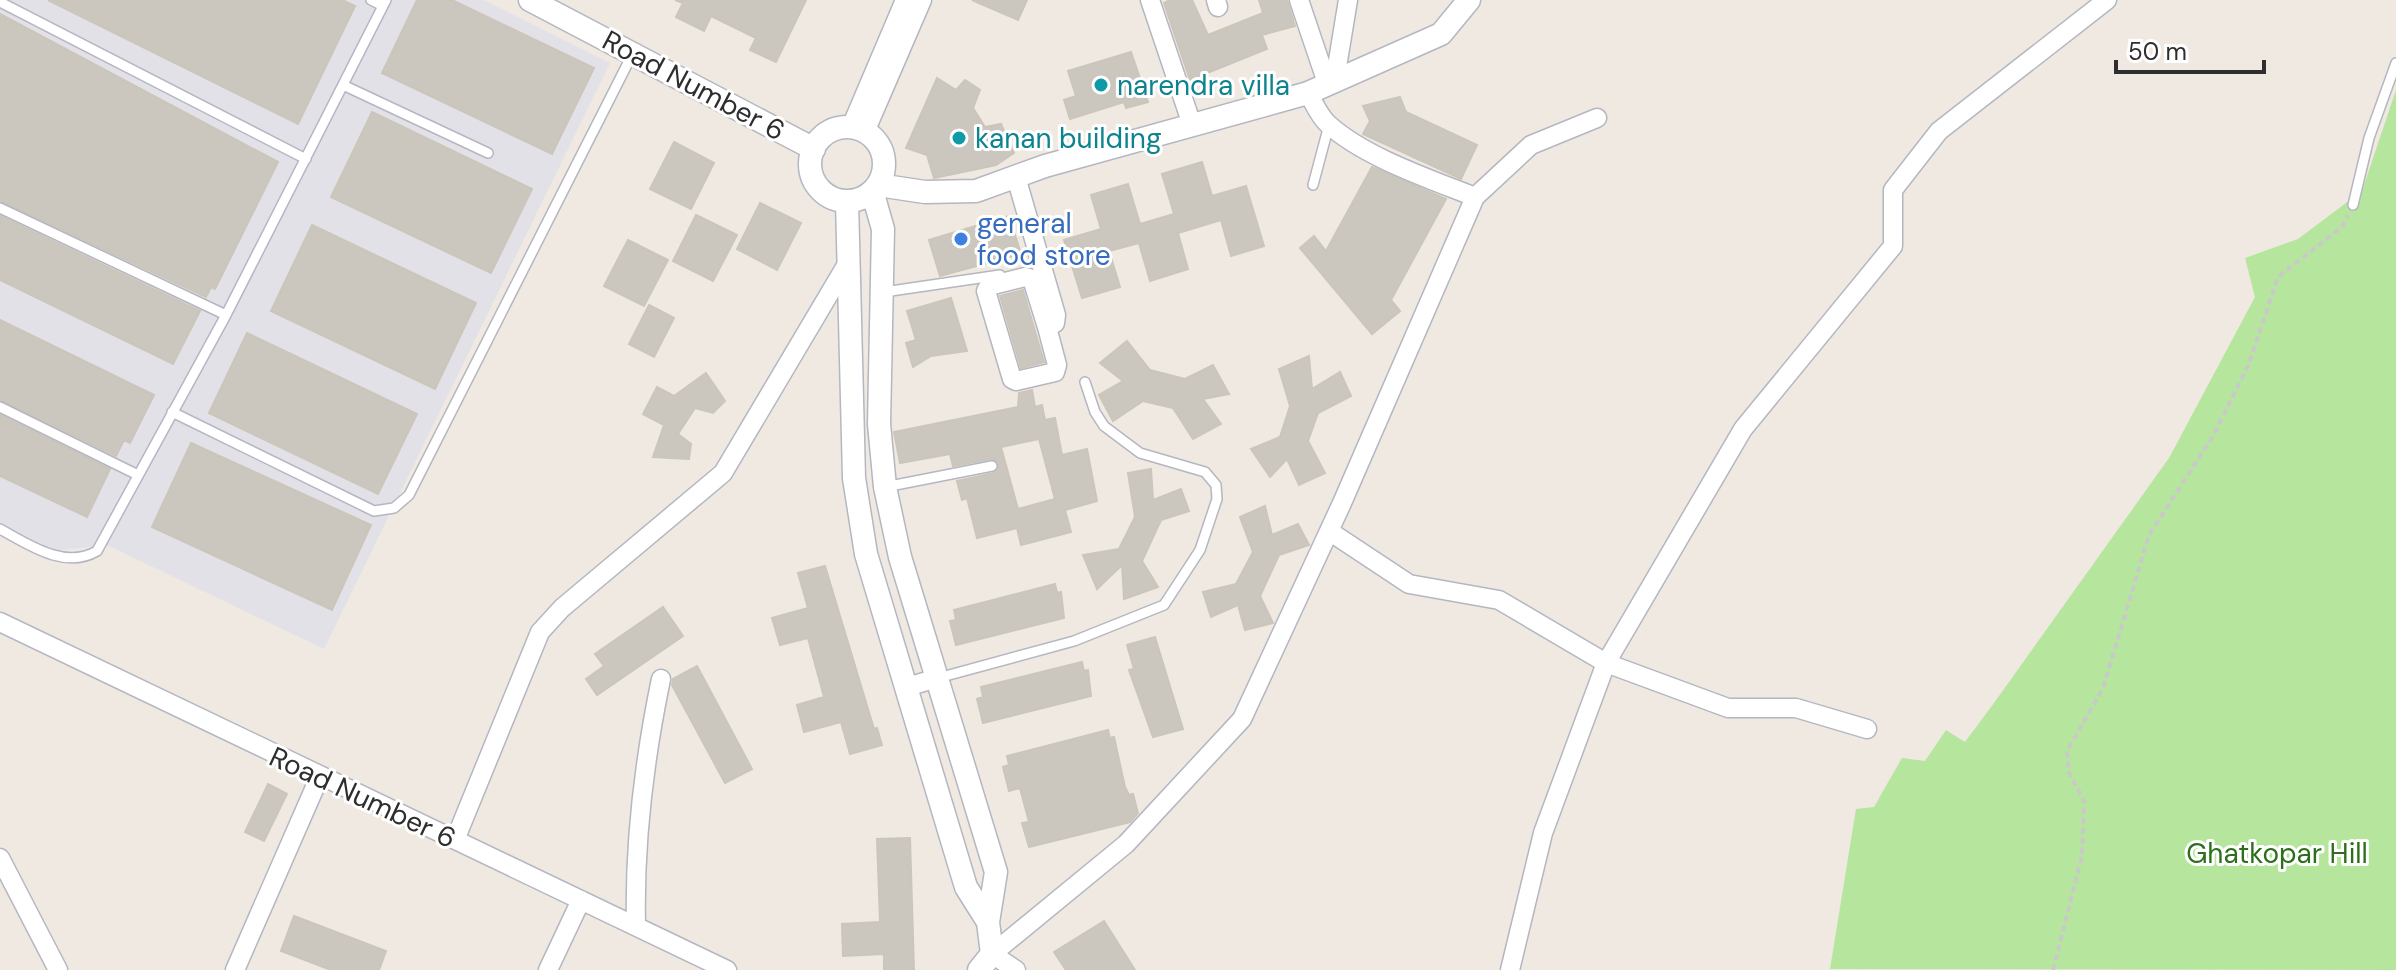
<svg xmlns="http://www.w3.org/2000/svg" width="2396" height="970" font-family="'DM Sans',sans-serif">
<rect width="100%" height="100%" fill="#efe9e1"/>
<path fill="#e3e1e8" d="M0,0H484L610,63L324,649L107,545L35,553L0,536Z"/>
<path fill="#b6e59e" d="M2396,90V970L1830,969L1856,809L1874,807L1902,758L1925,761L1946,730L1965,742L1994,703L2169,458L2255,297L2245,258L2298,239L2362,191Z"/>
<path fill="#cbc7bf" stroke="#cbc5ba" stroke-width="2" fill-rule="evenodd" d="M48,0H342L355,6L298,124Z
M417,0H452L594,68L552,154L382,73Z
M675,0H806L776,62L750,50L756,38L711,16L704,31L676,17L683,3Z
M972,0H1027L1018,20Z
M1170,0H1192L1208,35L1263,13L1259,0H1287L1295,26L1262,35L1267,49L1190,80L1164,3Z
M0,14L278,162L215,289L211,287L206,297L0,201Z
M1131,52L1148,102L1126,108L1124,102L1070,119L1064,100L1076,96L1068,71Z
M937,78L956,90L965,80L980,90L973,108L985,127L1001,124L1014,153L996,165L934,178L927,155L906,148Z
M1400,97L1406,112L1477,145L1461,179L1363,134L1370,121L1363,106Z
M372,112L532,189L491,273L331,197Z
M674,142L714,163L691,209L650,189Z
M1202,162L1212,196L1246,186L1264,246L1231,256L1221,220L1178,233L1188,269L1150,281L1139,243L1109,251L1120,287L1082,298L1064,240L1101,229L1091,195L1128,184L1140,224L1174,214L1162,174Z
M1372,167L1446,199L1391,300L1400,311L1372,334L1300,248L1314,236L1326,251Z
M760,203L801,223L777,270L737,249Z
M696,215L737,235L713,281L673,261Z
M0,216L200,311L173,364L0,280Z
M1009,216L1021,254L940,276L929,240Z
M312,225L476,303L435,389L271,311Z
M628,240L668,260L644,306L604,286Z
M1023,290L1044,362L1021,368L1000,296Z
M951,298L967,351L931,356L913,367L906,343L916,340L907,311Z
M649,305L674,318L654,357L629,344Z
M0,320L154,395L130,443L124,440L116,456L0,400Z
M247,333L417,414L378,494L209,413Z
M1127,341L1150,370L1185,379L1213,365L1229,394L1203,399L1221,424L1193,439L1173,408L1143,401L1113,421L1099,395L1123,381L1100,363Z
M1309,356L1312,389L1340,372L1351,396L1318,413L1308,441L1325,473L1299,485L1287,459L1270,477L1251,449L1280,437L1290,406L1279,369Z
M706,373L725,401L713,413L695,408L678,434L691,444L689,459L653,457L664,425L643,414L657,387L674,396Z
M1032,390L1035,407L1042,405L1045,420L1055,418L1062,455L1087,449L1097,501L1065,510L1071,532L1021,545L1017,528L977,538L967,498L962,500L957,481L994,473L999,468L998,462L991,459L953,466L950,454L900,463L894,432L1018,407L1019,393ZM1039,439L1055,499L1018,509L1001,447Z
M0,415L110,469L87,517L0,476Z
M191,443L371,525L332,610L152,527Z
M1151,469L1153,500L1181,489L1189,511L1161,520L1142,561L1158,587L1124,599L1122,565L1097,589L1083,555L1119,549L1135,517L1128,473Z
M1265,506L1272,535L1298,524L1309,545L1279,555L1260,596L1273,623L1245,630L1238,605L1211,617L1203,592L1236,584L1253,552L1240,517Z
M825,566L874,729L877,728L882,745L850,754L841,722L804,732L797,705L824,697L808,638L780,645L772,618L808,608L798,573Z
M1055,584L1057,593L1061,592L1064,618L956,645L950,621L956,620L954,610Z
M663,607L683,636L597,695L586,679L604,666L595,654Z
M1155,637L1183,729L1153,737L1129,670L1134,669L1127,645Z
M1082,662L1084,671L1088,670L1091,696L983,723L977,699L983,697L981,687Z
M697,666L752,769L725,783L672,685L673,679Z
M1108,730L1110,738L1114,737L1125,787L1129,795L1133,794L1138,813L1130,822L1029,847L1022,823L1029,822L1020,788L1009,791L1003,767L1009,765L1007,756Z
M268,784L287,794L264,841L245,832Z
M910,838L914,970H884V954L843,956L842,924L880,922L877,839Z
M294,916L386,951L379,970H331L281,951Z
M1104,921L1135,970H1066L1054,952Z"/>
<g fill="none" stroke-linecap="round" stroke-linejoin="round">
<defs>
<path id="service" d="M371,0L383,6
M0,2L306,159
M343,85L488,153
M1313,185L1329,125
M2353,205L2369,138L2396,63
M0,208L226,315
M884,292L1000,275
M0,407L138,475
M172,412L374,511L394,508L409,495L633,53
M885,487L992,466
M0,529C29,545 65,570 97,551L226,315L386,0
M938,678L1074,641L1164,605L1200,550L1217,499L1216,485L1205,472L1140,453L1104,426L1095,412L1085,382"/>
<path id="minor" d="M1150,0L1192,125
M1216,0L1218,7
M1299,0L1327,83
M1335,79L1348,0
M1308,93C1314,103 1319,116 1328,124C1364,157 1430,179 1475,197
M851,127L905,0
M865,132L922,0
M1016,177L1056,315L1055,323L1047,327L1057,365L1055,372L1016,381L1012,379L986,291L989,286L1025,277L1032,279L1047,327
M1329,531L1409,584L1499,600L1606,663L1728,708H1796L1867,729
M0,622L727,970
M907,687L937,678
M455,840L540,632L562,608L723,473L847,264
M0,858L58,970
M636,925C634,842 644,761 661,679
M235,970L319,778
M548,970L581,900
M1016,970L992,954L1126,844L1242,719L1342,503L1475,197L1531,145L1597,118
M1510,970L1543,833L1606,663L1743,429L1893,246V190L1939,131L2107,0"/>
<path id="tertiary" d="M530,0L814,149
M810 164a37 37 0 1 1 74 0a37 37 0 1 1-74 0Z
M878,185L925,192L976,191L1045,166L1308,93L1441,34L1469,0
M873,194L883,229L879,424L885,487L900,557L996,872L988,922L992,954L979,970
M847,201L854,478L866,554L966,887L988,922"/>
</defs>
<use href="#service" stroke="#b4b7c1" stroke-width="12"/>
<use href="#minor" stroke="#b4b7c1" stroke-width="21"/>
<use href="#tertiary" stroke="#b4b7c1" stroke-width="25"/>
<path stroke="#c9c9c9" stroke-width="4" stroke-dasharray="6 4" stroke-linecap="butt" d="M2053,970L2082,856L2084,801L2069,773L2067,751L2103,688L2149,535L2213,436L2248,366L2278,277L2342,227L2348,215"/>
<use href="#service" stroke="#fff" stroke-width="9"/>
<use href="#minor" stroke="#fff" stroke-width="18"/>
<use href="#tertiary" stroke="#fff" stroke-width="22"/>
</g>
<g fill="#0f9aa8" stroke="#fff" stroke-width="3">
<circle cx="1101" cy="85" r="8"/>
<circle cx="959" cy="138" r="8"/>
</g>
<circle fill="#3f7fe0" stroke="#fff" stroke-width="3" cx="961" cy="239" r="8"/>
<g text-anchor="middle" stroke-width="6" stroke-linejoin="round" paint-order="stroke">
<g font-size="28" fill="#2e2e2e" stroke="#fff">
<text transform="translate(694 85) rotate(28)" y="10">Road Number 6</text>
<text transform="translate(363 797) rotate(25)" y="10">Road Number 6</text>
</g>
<g font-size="28" fill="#0d838f" stroke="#fff" text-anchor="start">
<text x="1117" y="95">narendra villa</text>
<text x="975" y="148">kanan building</text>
</g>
<g font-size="28" fill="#366cbe" stroke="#fff" text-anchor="start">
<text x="977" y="233">general<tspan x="977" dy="32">food store</tspan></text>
</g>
<g font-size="28" fill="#2c6e1b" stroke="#fff">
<text x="2277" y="863">Ghatkopar Hill</text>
</g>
</g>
<path d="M2116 60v12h148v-12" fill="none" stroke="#2e2e2e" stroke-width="4"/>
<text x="2128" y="60" font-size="24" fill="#2e2e2e" stroke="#ffffff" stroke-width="6" paint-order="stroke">50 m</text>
</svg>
